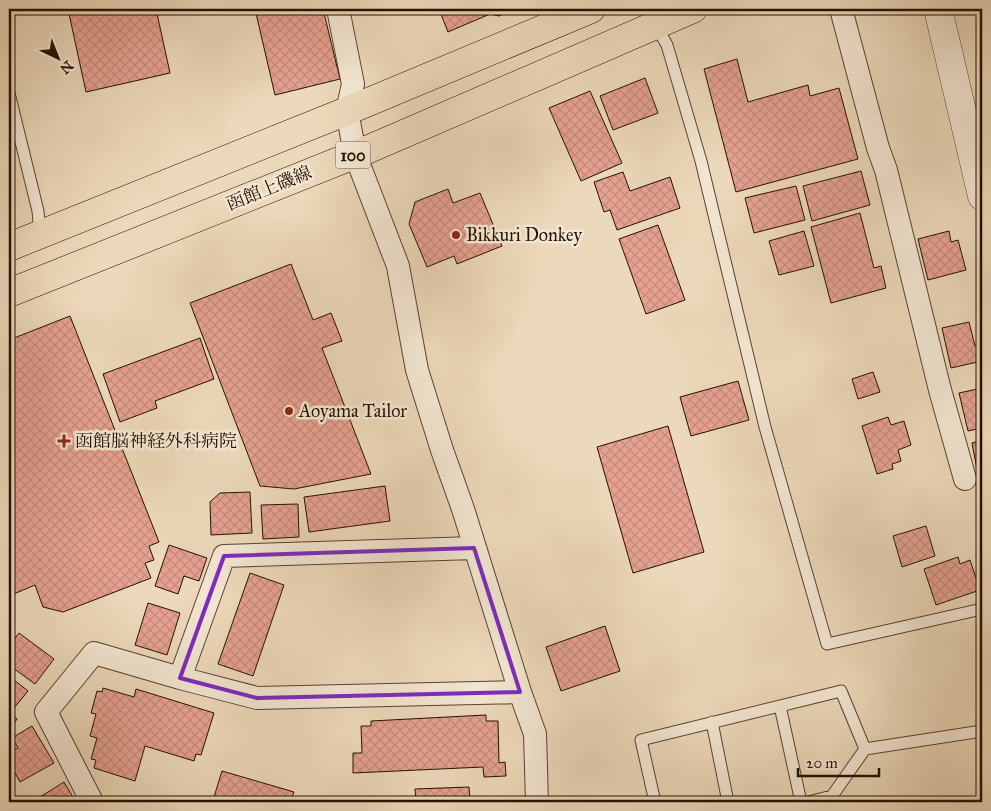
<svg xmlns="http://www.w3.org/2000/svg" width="991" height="811" font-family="'IM FELL Great Primer','Noto Serif JP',serif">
<defs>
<pattern id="building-cross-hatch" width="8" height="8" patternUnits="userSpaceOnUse" patternTransform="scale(1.25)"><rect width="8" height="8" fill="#e6a291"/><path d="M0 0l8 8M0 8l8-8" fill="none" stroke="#c58a7b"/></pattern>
</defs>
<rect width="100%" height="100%" fill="#ecd8ba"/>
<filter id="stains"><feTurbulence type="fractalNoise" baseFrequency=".004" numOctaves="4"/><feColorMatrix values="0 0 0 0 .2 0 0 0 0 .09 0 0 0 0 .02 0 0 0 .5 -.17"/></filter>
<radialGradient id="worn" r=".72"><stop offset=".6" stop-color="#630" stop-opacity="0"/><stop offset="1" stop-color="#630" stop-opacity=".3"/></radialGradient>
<path fill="url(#building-cross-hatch)" stroke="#251000" d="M68,9H156L170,73L86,92Z
M255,9H323L340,79L275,95Z
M439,9H516L499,16L490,14L448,32Z
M737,59L748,102L808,85L810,96L839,88L858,159L736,192L704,69Z
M645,78L658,113L613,130L600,96Z
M590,91L622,163L581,181L549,108Z
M861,171L870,205L812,221L803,186Z
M623,172L630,191L670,177L680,208L617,230L610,210L604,212L594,182Z
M796,186L805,220L754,233L745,198Z
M448,189L453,203L480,193L502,246L457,264L454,256L427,267L409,224L415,202Z
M860,213L874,268L881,266L886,288L831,303L811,227Z
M658,225L685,300L646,314L619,239Z
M804,231L814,266L779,275L769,241Z
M949,231L951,242L958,240L966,270L928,280L918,239Z
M291,264L313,320L331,313L342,341L322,348L371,474L294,489L260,486L190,303Z
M70,316L159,542L149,546L154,560L145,563L151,578L63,612L43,607L35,585L9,596V340Z
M969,322L975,346H980L982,361L951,368L942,328Z
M200,338L214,379L155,401L157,408L120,422L103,374Z
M873,372L880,392L858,399L852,379Z
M738,381L749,420L691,436L680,397Z
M982,388V428L968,431L959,393Z
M888,417L891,425L904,421L911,445L898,450L901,461L892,464L893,469L877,474L862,426Z
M668,426L704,552L633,573L597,447Z
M982,440V474L978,475L972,443Z
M385,486L390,521L309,532L304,497Z
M250,492L252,533L211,535L210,502L220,493Z
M298,504L299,537L263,539L261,505Z
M926,526L935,556L902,567L893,536Z
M169,545L207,558L199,581L184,576L178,594L155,586Z
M958,557L960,564L970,560L980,590L936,605L924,569Z
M250,573L284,585L253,676L218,664Z
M148,603L180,613L167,655L135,645Z
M605,626L620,671L561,691L546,647Z
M19,633L54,659L35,684L9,665V646Z
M9,676L28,691L10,713L17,719L9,731Z
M103,688L134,697L136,689L214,713L201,755L196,754L194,761L145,746L135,781L94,768L96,760L91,759L97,738L90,736L96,714L91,713L97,691L102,692Z
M486,715V721H498L499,763L505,762L506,776L484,777L483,767L353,773V753H362L361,726H371V721Z
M32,726L54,763L20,782L9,762V753L18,748L12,738Z
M222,771L294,792L290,802H231L214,797Z
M64,782L76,802H32Z
M469,787L470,800L416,802L415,789Z"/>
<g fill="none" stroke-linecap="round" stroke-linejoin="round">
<defs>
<path id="service" d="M656,26L667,45L701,161L765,427L827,644L982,609
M9,93L38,211L40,234
M780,706L801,802
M712,722L728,802
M655,802L641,740L841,691L865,749L982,731
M808,802L832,796L865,749"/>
<path id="minor" d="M338,9L353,84L347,111L355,154L398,266L417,370L442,450L463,509L520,692L535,734L537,802
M841,9L878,148L886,170L940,390L965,479
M180,678L224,556L474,548
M92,802L46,712L94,653L180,678L257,698L520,692"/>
<path id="tertiary" d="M938,9L982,196"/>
<path id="primary" d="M9,247L347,111L591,9
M9,293L369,149L693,9"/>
</defs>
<use href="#service" stroke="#57422e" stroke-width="13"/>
<use href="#minor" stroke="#57422e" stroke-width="24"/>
<use href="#tertiary" stroke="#57422e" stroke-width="29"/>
<use href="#primary" stroke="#251000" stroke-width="29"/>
<use href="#service" stroke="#f3e6d2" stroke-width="11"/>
<use href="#minor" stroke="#f3e6d2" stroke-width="22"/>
<use href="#tertiary" stroke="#f3e6d2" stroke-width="28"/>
<use href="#primary" stroke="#ecd8ba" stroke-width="28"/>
</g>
<path fill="none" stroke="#7b2cbf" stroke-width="4" stroke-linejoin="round" d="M474,548L520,692L257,698L180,678L224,556Z"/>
<g fill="#8f2418" stroke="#f3e6d2" stroke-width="2">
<circle cx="456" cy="235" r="5"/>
<circle cx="289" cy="411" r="5"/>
<path d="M61.5 433.5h5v5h5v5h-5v5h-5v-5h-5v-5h5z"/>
</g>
<g text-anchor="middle" stroke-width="5" stroke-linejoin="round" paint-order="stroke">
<rect fill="#f3e6d2" stroke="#63503f" stroke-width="1" x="335.5" y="141.5" width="35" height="27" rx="4"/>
<g font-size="16" font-weight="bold" fill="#251000">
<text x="353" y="161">100</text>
</g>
<g font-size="18" fill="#251000" stroke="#f3e6d2">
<text transform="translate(269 188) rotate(-22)" y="6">函館上磯線</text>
</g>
<g font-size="18" fill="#251000" stroke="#f3e6d2" text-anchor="start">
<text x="466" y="241">Bikkuri Donkey</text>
<text x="299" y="417">Aoyama Tailor</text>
<text x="75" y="447">函館脳神経外科病院</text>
</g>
</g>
<rect width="991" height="811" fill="none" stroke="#ecd8ba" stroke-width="30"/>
<rect x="10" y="10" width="971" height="791" fill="none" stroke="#251000" stroke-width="2.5"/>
<rect x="15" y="15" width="961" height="781" fill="none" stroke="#251000"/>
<g transform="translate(58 58) rotate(137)" stroke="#f3e6d2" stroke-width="4" paint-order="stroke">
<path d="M0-4L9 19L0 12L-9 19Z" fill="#251000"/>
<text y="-8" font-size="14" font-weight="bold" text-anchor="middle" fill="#251000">N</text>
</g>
<path d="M798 768v8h81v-8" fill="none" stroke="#251000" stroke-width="2.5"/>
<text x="806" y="768" font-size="15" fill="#251000" stroke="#f3e6d2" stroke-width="4" paint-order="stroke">20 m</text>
<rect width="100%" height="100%" filter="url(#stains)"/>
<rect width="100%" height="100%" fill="url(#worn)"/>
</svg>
